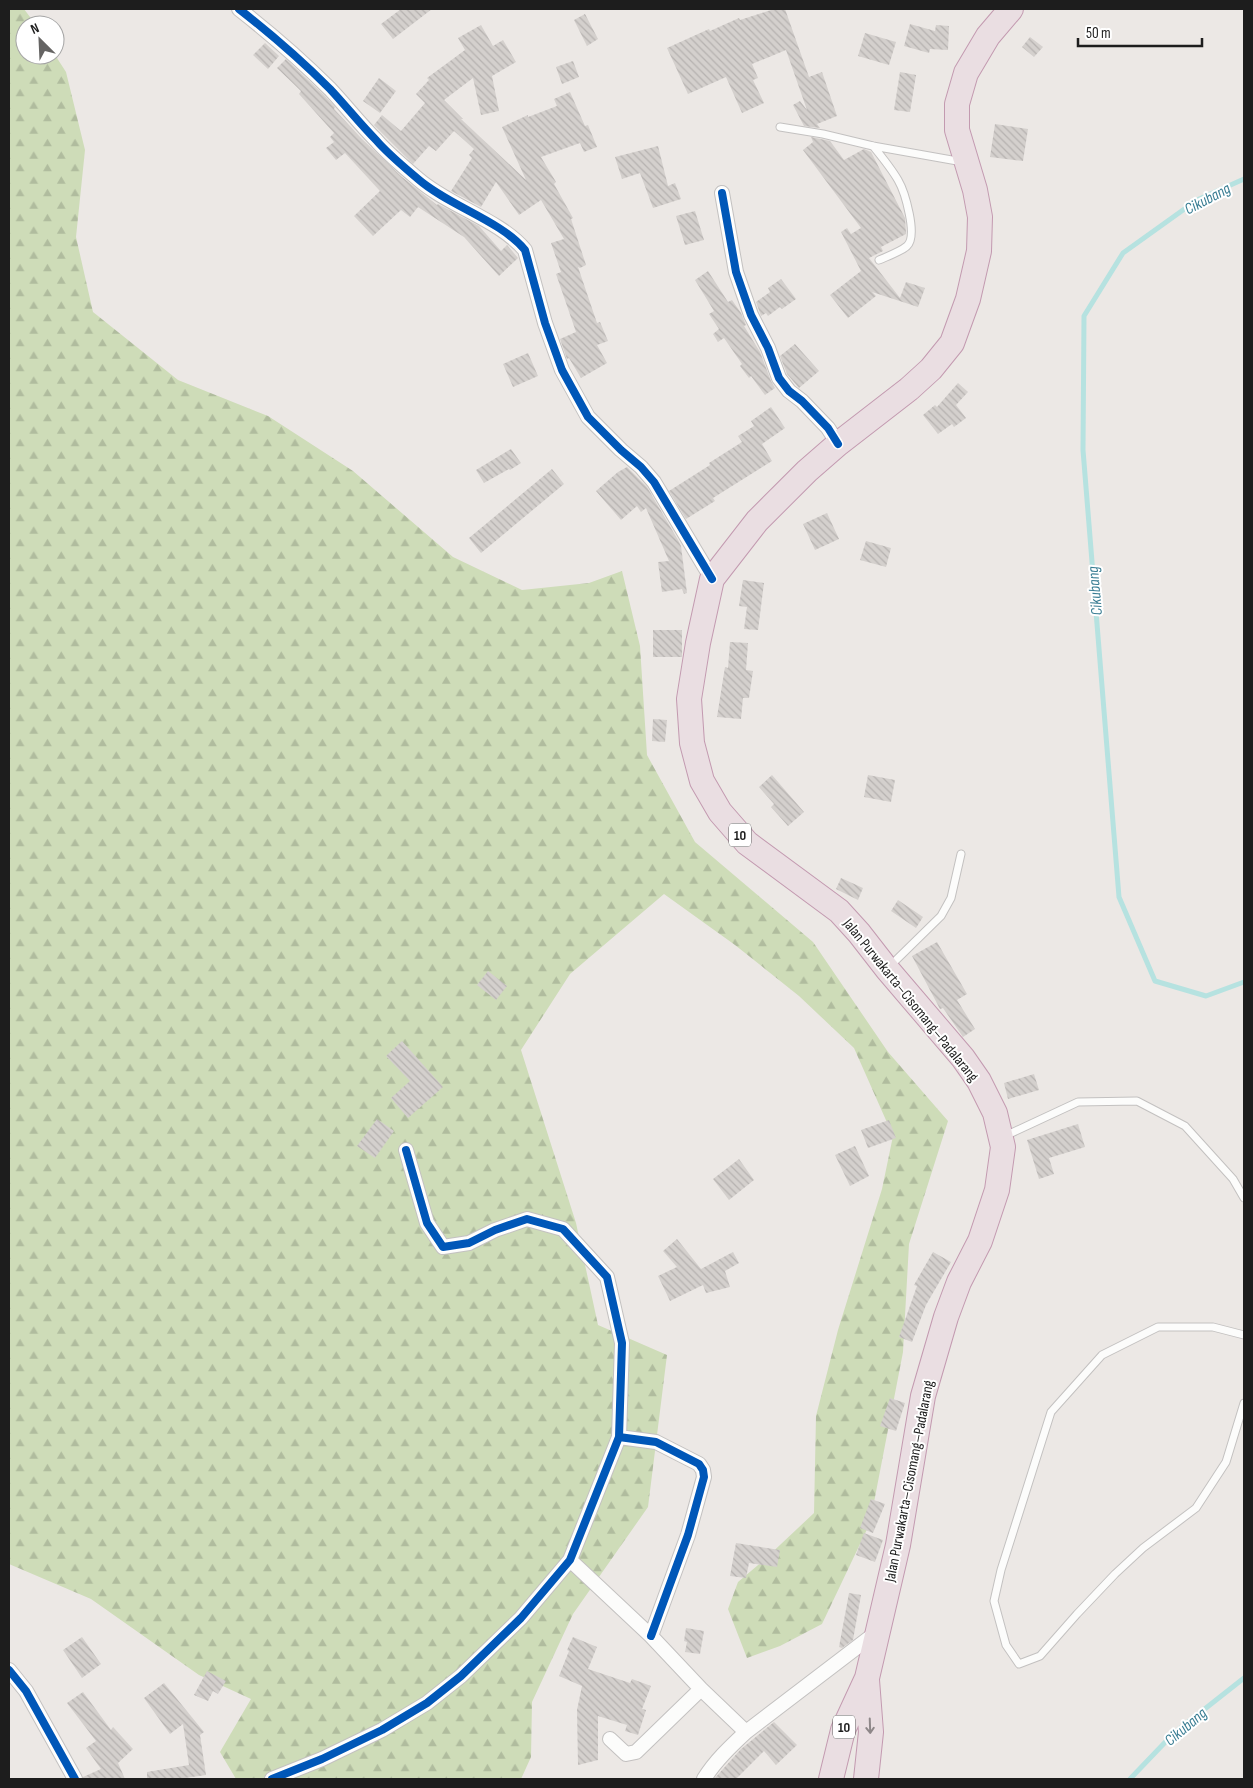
<svg xmlns="http://www.w3.org/2000/svg" width="1253" height="1788" font-family="'Sofia Sans Condensed',sans-serif">
<defs>
<pattern id="forest-firs" width="22" height="20" patternUnits="userSpaceOnUse" patternTransform="scale(1.25)"><rect width="22" height="20" fill="#cedcb8"/><path d="M5 1l3.5 6h-7zM16 11l3.5 6h-7z" fill="#b0bc9e"/></pattern>
<pattern id="building-back-hatch" width="6" height="6" patternUnits="userSpaceOnUse" patternTransform="scale(1.25)"><rect width="6" height="6" fill="#d4d0cd"/><path d="M-1 5l2 2M0 0l6 6M5-1l2 2" fill="none" stroke="#b6b2b0"/></pattern>
</defs>
<rect width="100%" height="100%" fill="#ece8e5"/>
<path fill="url(#forest-firs)" d="M9,9H24L36,25H25V55H55L66,72L85,150L76,237L93,312L178,380L268,416L353,471L453,557L522,590L589,583L622,571L640,646L647,755L695,842L813,942L888,1052L948,1121L909,1244L903,1352L870,1523L822,1624L780,1646L747,1658L728,1609L738,1582L764,1560L814,1513L816,1416L838,1330L882,1189L893,1136L854,1048L799,996L735,945L664,894L570,974L521,1050L576,1223L598,1325L667,1355L648,1507L573,1614L532,1702L531,1757L521,1779H236L220,1752L251,1699L199,1675L91,1599L9,1564Z"/>
<g fill="none" stroke-linecap="round" stroke-linejoin="round">
<path stroke="#b6e2e0" stroke-width="5" d="M1244,179L1197,200L1123,253L1084,316L1083,450L1119,897L1155,981L1206,996L1244,982
M1130,1779L1173,1734L1244,1678"/>
</g>
<path fill="url(#building-back-hatch)" d="M401,9H432L393,39L381,24Z
M774,9H785L809,77L822,72L837,116L817,124L820,128L804,126L793,105L800,101L807,110L786,50L752,64L758,78L753,80L764,103L742,113L726,77L688,94L667,48L709,29L710,31L739,18L740,20Z
M585,14L598,39L587,46L574,20Z
M910,24L935,31L936,25L949,26L948,50L930,49L929,53L904,46Z
M481,25L493,46L503,40L516,62L492,76L499,111L481,115L473,78L444,100L463,119H461L526,180L502,127L528,115V117L557,106L554,99L570,92L585,126L588,125L597,147L584,152L580,143L541,157L556,182L554,184L573,218L571,219L586,265L580,268L578,267L597,323L600,322L608,341L597,345L607,363L581,378L569,358L567,359L560,339L576,332L556,274L561,272L551,243L564,239L541,200L519,215L496,182L481,207L451,191L472,158L469,155L474,149L454,131L436,151L429,146L413,164L374,125L382,115L401,131L425,103L416,94L429,80L427,78L465,50L458,38Z
M865,33L896,42L889,65L858,56Z
M1030,37L1043,47L1034,57L1022,47Z
M265,43L279,56L268,69L253,55Z
M286,59L324,95L335,107L334,109L362,139L402,177L437,205L438,204L479,226L501,251L507,245L518,258L499,276L464,237L418,207L410,217L401,210L373,236L354,216L380,191L345,153L336,160L326,148L334,142L330,137L334,133L299,94L301,91L277,68Z
M573,61L579,77L562,84L556,67Z
M900,72L916,75L910,112L894,110Z
M379,78L396,91L380,113L363,101Z
M995,124L1028,129L1023,161L990,157Z
M811,137L830,141L844,160L864,149L871,152L905,218L906,233V234L881,247L883,251L869,258L900,298L906,282L925,288L918,307L872,292L876,296L848,318L830,295L861,271L841,232L847,228L851,234L861,228L803,150L813,142Z
M658,146L668,186L675,183L681,199L653,208L640,173L622,179L615,157Z
M695,211L704,240L685,245L676,216Z
M708,271L728,302L732,300L741,313L746,325L744,326L760,352L771,381L775,388L765,395L751,376L749,378L740,366L742,364L724,338L718,342L713,334L719,329L709,314L714,311L695,280Z
M781,279L796,299L782,309L780,307L768,316L766,313L761,316L756,302L770,292L768,288Z
M795,344L819,371L799,388L787,374L780,356Z
M528,353L538,376L513,387L503,364Z
M958,383L968,392L956,405L966,418L954,427L952,424L938,434L923,415L935,405L937,407Z
M771,407L785,428L762,444L772,461L713,498L715,501L686,519L669,491L710,465L709,463L742,442L738,436L754,426L751,421Z
M511,449L521,463L510,470L509,469L484,483L476,470Z
M627,467L647,487L678,540L681,546L687,593L684,594L682,589L662,592L658,562L669,561L646,508L641,512L637,506L621,520L596,491L618,472Z
M552,469L564,484L481,553L469,538Z
M827,513L839,539L815,550L803,524Z
M866,541L891,548L886,567L860,560Z
M743,580L764,583L758,630L744,629L747,607L739,606Z
M653,630H682V657H653Z
M730,642L748,643L746,670L753,671L749,698H743L741,719L717,717L725,667L728,668Z
M653,719L667,720L665,742L652,741Z
M772,775L804,812L788,826L771,807L774,804L759,787Z
M868,775L895,780L891,802L864,797Z
M841,878L863,888L858,900L836,889Z
M898,900L923,917L916,928L891,911Z
M937,942L967,994L957,1000L975,1029L963,1037L943,1008L940,1009L912,956Z
M488,971L507,986L496,1000L477,985Z
M402,1041L443,1087L408,1118L391,1098L410,1081L386,1056Z
M1034,1074L1039,1090L1008,1099L1004,1083Z
M377,1119L394,1131L375,1158L357,1146Z
M889,1120L896,1138L868,1148L861,1130Z
M1078,1124L1085,1147L1049,1158L1054,1174L1039,1179L1027,1140Z
M855,1146L869,1176L850,1186L835,1155Z
M739,1159L754,1180L729,1200L713,1179Z
M677,1239L701,1269L733,1252L739,1263L725,1271L730,1287L706,1293L703,1285L670,1301L658,1276L677,1267L663,1251Z
M933,1252L951,1262L926,1305L912,1342L899,1337L917,1286L914,1285Z
M890,1398L905,1403L896,1431L880,1426Z
M871,1499L885,1504L873,1533L860,1528Z
M864,1533L883,1540L875,1562L856,1555Z
M736,1543L780,1550L777,1567L749,1563L746,1578L730,1576Z
M849,1593L861,1595L853,1640L842,1648L839,1647Z
M686,1628L704,1631L700,1654L685,1652L687,1642L684,1641Z
M82,1637L101,1664L82,1678L63,1650Z
M573,1637L597,1647L588,1669L630,1683L632,1679L651,1686L642,1709L646,1710L638,1735L625,1731L627,1725L598,1716V1760L578,1765L577,1710L582,1686L559,1676L569,1651L567,1650Z
M207,1671L226,1681L218,1694L213,1691L208,1701L194,1695Z
M164,1683L204,1732L200,1735L206,1775L178,1779H147V1772L189,1765L183,1724L170,1734L144,1698Z
M83,1692L111,1730L113,1727L133,1749L118,1763L125,1779H84L83,1777L101,1769L86,1748L96,1741L67,1703Z
M774,1722L797,1745L776,1765L764,1751L736,1779H714L741,1749Z"/>
<g fill="none" stroke-linecap="round" stroke-linejoin="round">
<defs>
<path id="lane" d="M780,127L823,134L873,146L963,162
M873,146C882,157 891,168 898,180C905,192 918,236 907,246C900,252 888,256 879,260
M889,967L941,916L951,898L961,854
M1005,1136L1078,1102L1137,1101L1185,1126L1233,1179L1244,1198
M1244,1335L1213,1327H1158L1102,1355L1051,1412L1001,1570L994,1601L1006,1645L1019,1664L1040,1656L1077,1614L1115,1574L1143,1548L1196,1508L1226,1462L1244,1403"/>
<path id="street" d="M239,9C271,34 302,61 330,89C346,106 360,124 376,140C388,154 404,167 418,179C449,206 500,220 525,250L545,323L562,370L588,417L621,450L641,467L654,482L712,579
M722,193L736,272L751,315L768,348L779,378L789,391L802,401L828,428L838,444
M406,1150L427,1223L443,1247L469,1243L495,1230L527,1219L563,1229L607,1277L622,1343L619,1437
M570,1560L651,1636L701,1689L746,1732
M9,1670L26,1691L75,1779
M610,1739L626,1754L636,1752L701,1689
M272,1779L322,1759L382,1730L427,1703L461,1676L521,1618L570,1560L619,1437L656,1442L699,1464L703,1470L704,1477L688,1535L651,1636
M704,1779C715,1761 731,1746 746,1732L877,1632"/>
<path id="highway" d="M831,1779L843,1730L867,1678L898,1545L923,1396L946,1317L959,1282L980,1241L997,1190L1003,1147L995,1113L979,1081L963,1058L887,969L859,933L839,911L747,843L720,812L702,781L692,743L689,699L698,643L712,579L757,521L807,471L838,444L909,389L931,369L952,343L968,299L979,251L980,217L975,190L957,130V104L966,73L988,36L1011,9
M866,1779L871,1732L867,1680"/>
</defs>
<use href="#lane" stroke="#c3c1c0" stroke-width="9"/>
<use href="#street" stroke="#c3c1c0" stroke-width="16"/>
<use href="#highway" stroke="#c39ab0" stroke-width="26"/>
<use href="#lane" stroke="#fcfcfb" stroke-width="7"/>
<use href="#street" stroke="#fcfcfb" stroke-width="14"/>
<use href="#highway" stroke="#eadee2" stroke-width="24"/>
<defs>
<path id="cycleway" d="M239,9C271,34 302,61 330,89C346,106 360,124 376,140C388,154 404,167 418,179C449,206 500,220 525,250L545,323L562,370L588,417L621,450L641,467L654,482L712,579
M722,193L736,272L751,315L768,348L779,378L789,391L802,401L828,428L838,444
M406,1150L427,1223L443,1247L469,1243L495,1230L527,1219L563,1229L607,1277L622,1343L619,1437
M9,1670L26,1691L75,1779
M272,1779L322,1759L382,1730L427,1703L461,1676L521,1618L570,1560L619,1437L656,1442L699,1464L703,1470L704,1477L688,1535L651,1636"/>
</defs>
<use href="#cycleway" stroke="#fff" stroke-width="11"/>
<use href="#cycleway" stroke="#0057b8" stroke-width="8"/>
</g>
<defs><path id="oneway-shaft" d="M-6 0H5M1.5-3L5.5 0L1.5 3" fill="none" stroke-width="1.6" stroke-linecap="round" stroke-linejoin="round" transform="scale(1.25)"/></defs>
<use stroke="#8e8789" href="#oneway-shaft" transform="translate(870 1726) rotate(88)"/>
<g text-anchor="middle" stroke-width="4" stroke-linejoin="round" paint-order="stroke">
<g fill="#fff" stroke="#616161" stroke-width="1">
<rect x="729" y="823.5" width="22" height="23" rx="4"/>
<rect x="833" y="1715.5" width="22" height="23" rx="4"/>
</g>
<g font-size="14" font-weight="bold" fill="#1d1d1d">
<text x="740" y="840">10</text>
<text x="844" y="1732">10</text>
</g>
<g font-size="15" fill="#1d1d1d" stroke="#fff">
<text transform="translate(911 1000) rotate(51)" y="5">Jalan Purwakarta–Cisomang–Padalarang</text>
<text transform="translate(909 1481) rotate(-79)" y="5">Jalan Purwakarta–Cisomang–Padalarang</text>
</g>
<g font-size="16" font-style="italic" fill="#397d93" stroke="#fff">
<text transform="translate(1207 198) rotate(-28)" y="6">Cikubang</text>
<text transform="translate(1094 591) rotate(-95)" y="6">Cikubang</text>
<text transform="translate(1185 1726) rotate(-40)" y="6">Cikubang</text>
</g>
</g>
<rect width="1253" height="1788" fill="none" stroke="#1d1d1d" stroke-width="20"/>
<g transform="translate(40 40) rotate(336)"><circle r="24" fill="#ffffff" stroke="#a5a5a5"/>
<path d="M0-4L9 19L0 12L-9 19Z" fill="#656463"/>
<text y="-8" font-size="14" font-weight="bold" text-anchor="middle" fill="#1d1d1d">N</text>
</g>
<path d="M1078 38v8h124v-8" fill="none" stroke="#1d1d1d" stroke-width="2.5"/>
<text x="1086" y="38" font-size="15" fill="#1d1d1d" stroke="#ffffff" stroke-width="4" paint-order="stroke">50 m</text>
</svg>
